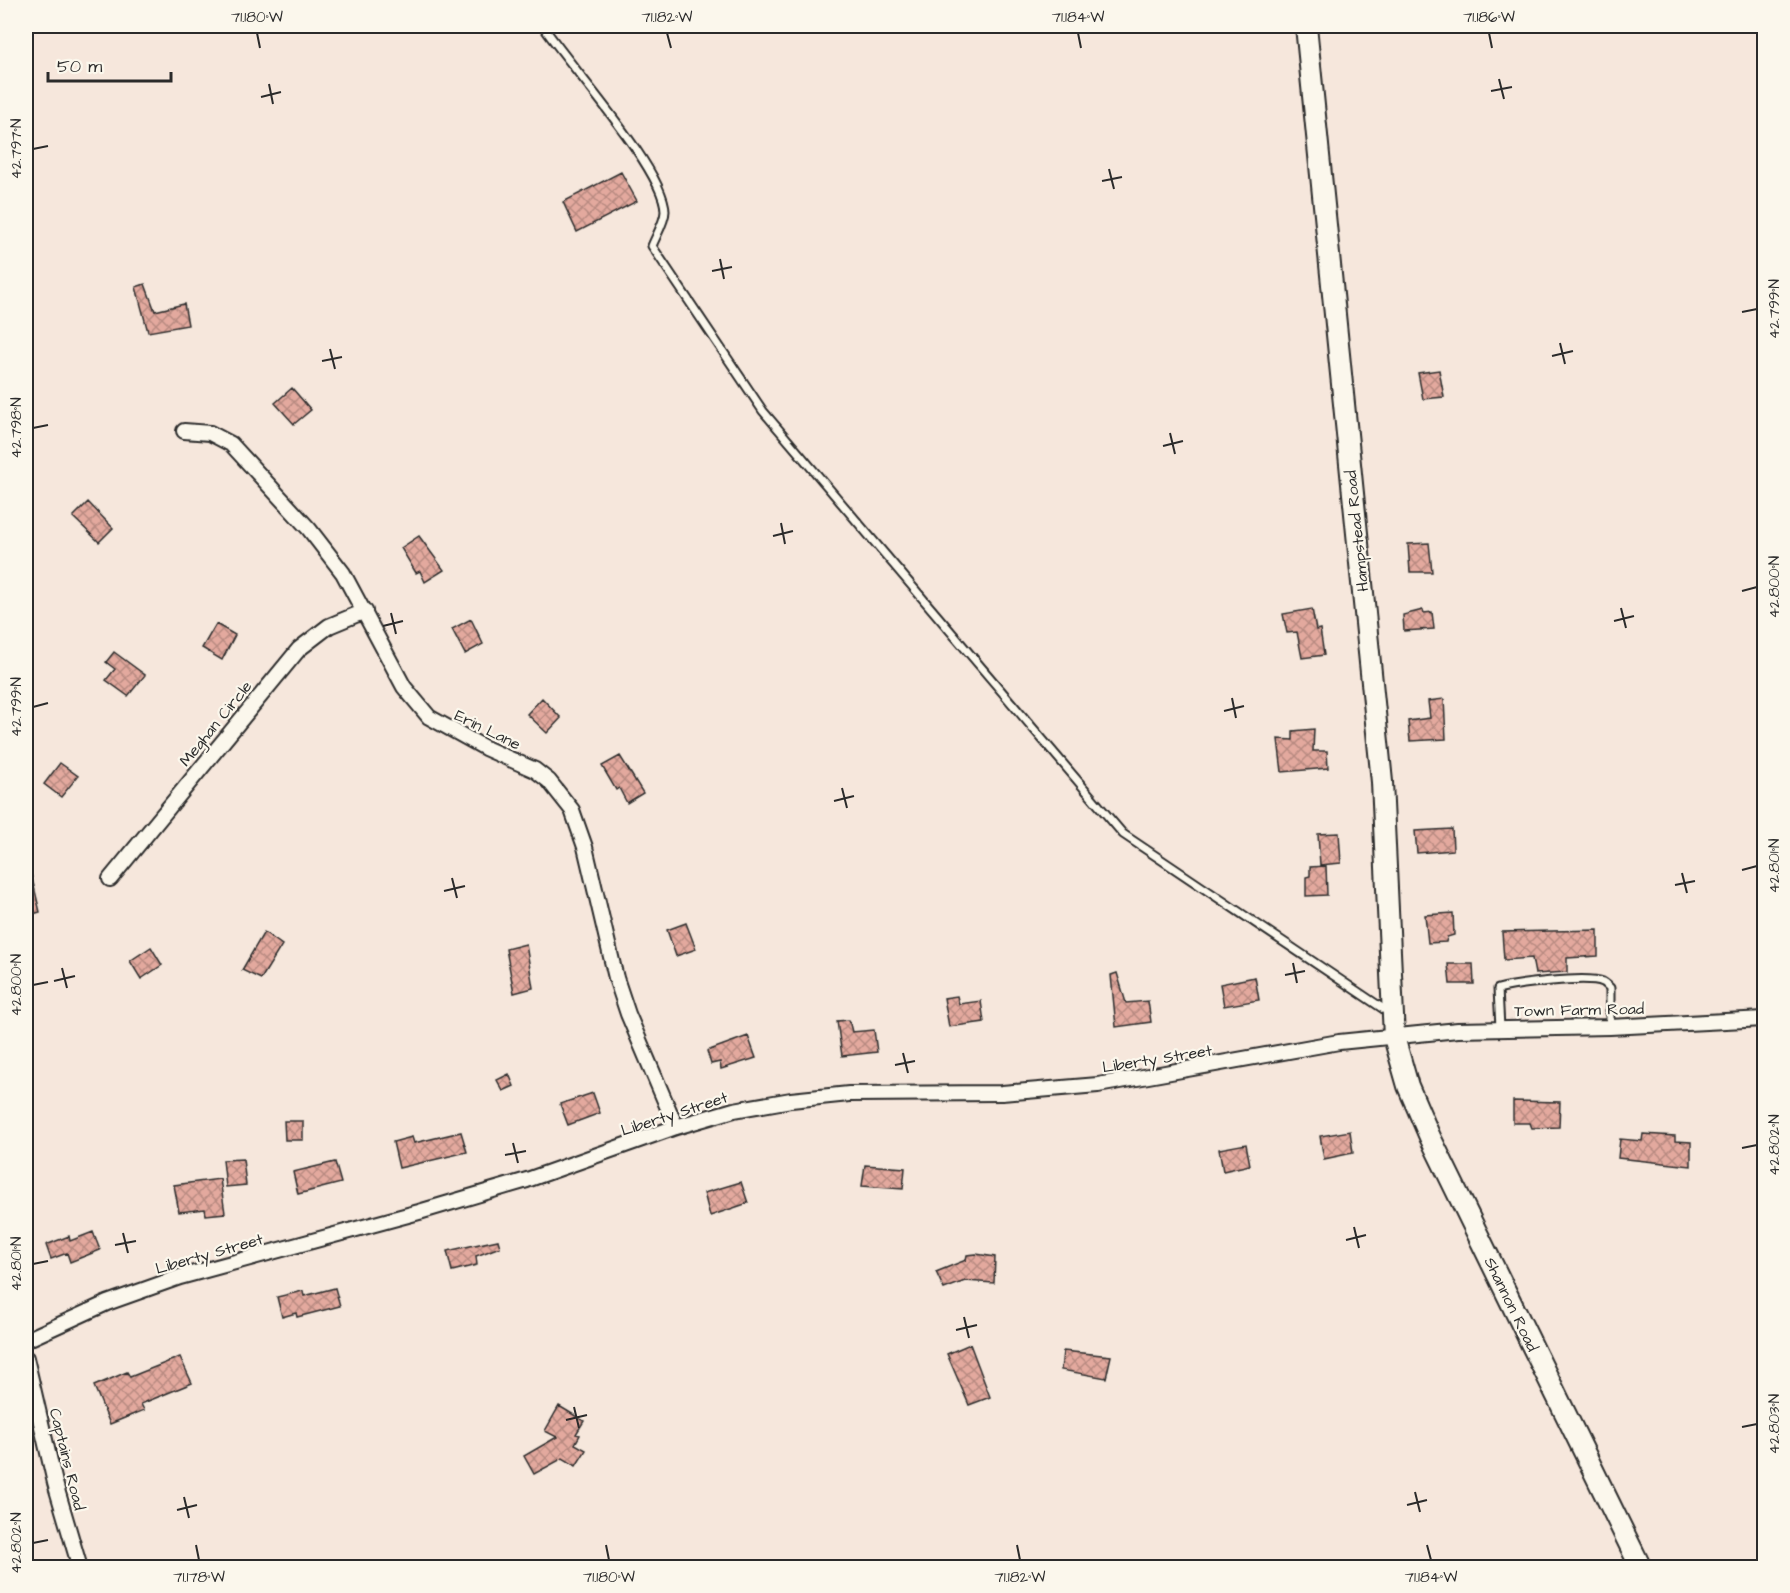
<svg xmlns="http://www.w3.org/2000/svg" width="1790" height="1593" font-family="'Architects Daughter',sans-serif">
<defs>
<pattern id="building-cross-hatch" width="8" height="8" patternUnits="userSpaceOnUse" patternTransform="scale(1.5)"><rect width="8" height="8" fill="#e3a99e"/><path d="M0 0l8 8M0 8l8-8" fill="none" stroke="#b88a81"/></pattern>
</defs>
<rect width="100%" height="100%" fill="#f6e7dc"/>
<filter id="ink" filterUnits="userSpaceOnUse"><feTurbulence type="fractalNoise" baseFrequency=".0167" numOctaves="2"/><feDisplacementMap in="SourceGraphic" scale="12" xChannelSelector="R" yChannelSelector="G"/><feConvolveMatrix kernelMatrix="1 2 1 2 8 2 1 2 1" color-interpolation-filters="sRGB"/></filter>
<g filter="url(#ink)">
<path fill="url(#building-cross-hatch)" stroke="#2b2b2b" stroke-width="1.5" d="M621,172L637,201L577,232L563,202Z
M145,284L155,311L184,304L188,325L148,332L136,287Z
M1439,370L1444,397L1423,399L1418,373Z
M292,388L311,410L294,424L275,403Z
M88,502L113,528L99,542L73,517Z
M419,536L444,570L425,582L420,571L416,573L401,548Z
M1429,543L1432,572H1410L1408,544Z
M1312,609L1316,630L1320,629L1324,655L1302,658L1297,632L1287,633L1283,614Z
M1423,610L1424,613L1432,612L1434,629L1404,631L1403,615Z
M471,619L483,644L465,654L452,629Z
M216,624L235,635L222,660L202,648Z
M114,652L145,675L128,696L106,680L115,669L106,662Z
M542,698L561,718L547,733L527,714Z
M1444,699L1446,739L1410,741L1408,721L1430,718L1428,701Z
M1314,729L1313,751H1327L1328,768L1282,772L1278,739L1293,740V731Z
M620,756L643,793L627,803L619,788L616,790L602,766Z
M60,763L78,776L61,797L44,784Z
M1452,829L1453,850L1417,853L1415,831Z
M1339,833L1341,863L1320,865L1318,834Z
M1326,866L1327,895L1306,896V877L1310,876V867Z
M26,874H31L40,912L26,916Z
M1453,913L1454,935L1447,937L1446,942L1428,943L1425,915Z
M686,923L696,949L676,956L667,930Z
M1598,930V956L1567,958V972L1535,974L1532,958L1504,960L1502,932Z
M264,932L282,945L261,979L242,970Z
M526,944L533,988L514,993L506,949Z
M151,947L162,965L141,979L130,961Z
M1448,964H1473L1474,984H1450Z
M1117,973L1126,1003L1148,1001L1151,1022L1116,1027L1111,975Z
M1255,977L1259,1000L1224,1006L1220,984Z
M957,996L959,1004L981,1001L984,1022L949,1027L944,998Z
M849,1020L852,1032L874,1030L877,1052L842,1056L837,1021Z
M748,1036L756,1058L721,1069L720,1062L711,1064L707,1051Z
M509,1074L514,1086L503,1091L497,1080Z
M593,1093L600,1113L568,1125L560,1104Z
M1513,1101L1560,1102L1559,1127L1532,1128L1530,1123H1513Z
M284,1121H303V1140H285Z
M1350,1131L1353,1153L1324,1159L1320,1136Z
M461,1132L467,1152L399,1168L393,1142L412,1137L414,1143Z
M1643,1134L1675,1136V1141L1691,1142V1166L1618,1158L1620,1139L1642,1141Z
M1246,1144L1250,1165L1223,1171L1219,1149Z
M243,1159L246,1185L226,1187L223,1160Z
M335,1162L341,1183L298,1194L293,1172Z
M865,1165L905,1168L903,1189L862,1186Z
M220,1179L225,1213L206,1215L205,1209L179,1212L174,1185Z
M741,1182L748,1203L710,1216L704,1193Z
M93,1232L100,1250L70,1262L67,1253L51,1259L46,1245L69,1236L70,1241Z
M498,1240L500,1247L476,1256L477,1265L452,1271L447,1251Z
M976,1254L995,1257L994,1283L965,1281L944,1289L936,1272L966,1260L967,1255Z
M335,1288L340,1306L297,1317L296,1313L282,1317L277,1297L303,1291L304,1296Z
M970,1344L990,1397L969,1405L947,1354Z
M1063,1351L1111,1356L1106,1378L1061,1370Z
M180,1357L192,1383L141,1404L144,1410L110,1424L94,1386L127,1372L130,1377Z
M559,1406L584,1421L576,1434L580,1435L575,1444L586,1450L576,1466L563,1458L534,1474L524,1456L557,1437L545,1431Z"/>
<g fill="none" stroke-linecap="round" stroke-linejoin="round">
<defs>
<path id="lane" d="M543,26C568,64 665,171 665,211C665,221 656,236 652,246L763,411L1123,834L1388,1012
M1500,1028L1498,989C1516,984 1588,975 1603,982C1604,982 1609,987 1610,988V1027"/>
<path id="street" d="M184,431L210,433L231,444L309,529L343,573L404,687L429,717L485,748L535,770L549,781L572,810L585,847L616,978L628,1014L676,1127
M110,879L299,649L329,626L365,611
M26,1340L107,1303L180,1277L419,1212L527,1180L676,1127L734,1110L791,1100L849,1094L1002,1093L1098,1085L1339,1042L1458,1030L1610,1027L1764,1019
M26,1358L55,1483L80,1568"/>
<path id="secondary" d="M1306,26L1382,782L1394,1037L1408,1086L1430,1137L1641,1568"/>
</defs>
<use href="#lane" stroke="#2b2b2b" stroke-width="11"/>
<use href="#street" stroke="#2b2b2b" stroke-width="18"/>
<use href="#secondary" stroke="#2b2b2b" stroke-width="24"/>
<use href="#lane" stroke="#fbf7ec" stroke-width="7"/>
<use href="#street" stroke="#fbf7ec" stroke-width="14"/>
<use href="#secondary" stroke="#fbf7ec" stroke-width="20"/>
</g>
</g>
<path fill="none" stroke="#2b2b2b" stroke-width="2" d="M257,33L260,48M667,33L671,48M1078,33L1081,48M1489,33L1492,48M1499,79L1504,99M269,84L273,104M1491,91L1512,87M261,97L281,92M33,149L48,146M1109,169L1114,189M1102,181L1122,177M720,259L724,279M712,271L732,267M1742,312L1757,309M1560,343L1565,364M330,349L335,369M1552,356L1573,351M322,361L342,357M33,428L48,425M1170,433L1175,454M1163,446L1183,441M781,523L785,544M773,536L793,531M1742,591L1757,587M1621,608L1626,628M391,613L396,634M1614,621L1634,616M383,626L403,621M1232,698L1236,718M33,707L48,703M1224,711L1244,706M842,788L847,808M834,801L854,796M1742,870L1757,866M1682,873L1687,893M452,878L457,898M1675,885L1695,881M444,891L465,886M1293,963L1297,983M62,968L67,988M1285,975L1305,971M54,981L75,976M33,985L48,982M903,1053L908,1073M895,1065L915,1061M513,1143L518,1163M1742,1148L1757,1145M505,1155L526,1151M1354,1227L1359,1248M123,1233L128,1253M1346,1240L1366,1235M115,1245L136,1241M33,1264L48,1261M964,1317L969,1338M956,1330L977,1325M574,1407L579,1428M566,1420L587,1415M1742,1427L1757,1424M1415,1492L1420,1512M184,1497L189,1518M1407,1505L1427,1500M177,1510L197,1505M33,1543L48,1540M196,1545L199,1560M606,1545L609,1560M1017,1545L1020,1560M1427,1545L1431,1560"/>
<g text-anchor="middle" stroke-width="4.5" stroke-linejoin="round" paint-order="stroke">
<g font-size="16" fill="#2b2b2b" stroke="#fbf7ec">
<text transform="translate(1356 531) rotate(-96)" y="6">Hampstead Road</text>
<text transform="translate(215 723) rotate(-51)" y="6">Meghan Circle</text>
<text transform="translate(488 729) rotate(26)" y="6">Erin Lane</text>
<text transform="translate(1579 1009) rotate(-1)" y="6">Town Farm Road</text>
<text transform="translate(1157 1058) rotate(-9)" y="6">Liberty Street</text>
<text transform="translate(674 1113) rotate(-18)" y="6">Liberty Street</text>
<text transform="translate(209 1253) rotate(-16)" y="6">Liberty Street</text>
<text transform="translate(1512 1304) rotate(64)" y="6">Shannon Road</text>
<text transform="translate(68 1459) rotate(76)" y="6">Captains Road</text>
</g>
</g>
<rect width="1790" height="1593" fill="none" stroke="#fbf7ec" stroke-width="66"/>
<path d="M48 72v9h123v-9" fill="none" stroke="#2b2b2b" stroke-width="3"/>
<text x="57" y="72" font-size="18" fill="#2b2b2b" stroke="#fbf7ec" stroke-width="4.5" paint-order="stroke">50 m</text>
<rect x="33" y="33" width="1724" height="1527" fill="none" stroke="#2b2b2b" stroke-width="2"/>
<g font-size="15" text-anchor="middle" fill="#2b2b2b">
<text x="257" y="22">71.180°W</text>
<text x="667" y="22">71.182°W</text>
<text x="1078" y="22">71.184°W</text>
<text x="1489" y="22">71.186°W</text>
<text transform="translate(16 149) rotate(-90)" y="5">42.797°N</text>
<text transform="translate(1774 309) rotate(-90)" y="5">42.799°N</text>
<text transform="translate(16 428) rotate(-90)" y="5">42.798°N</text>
<text transform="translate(1774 587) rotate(-90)" y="5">42.800°N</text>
<text transform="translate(16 707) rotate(-90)" y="5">42.799°N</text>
<text transform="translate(1774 866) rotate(-90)" y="5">42.801°N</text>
<text transform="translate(16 985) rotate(-90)" y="5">42.800°N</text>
<text transform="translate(1774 1145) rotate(-90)" y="5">42.802°N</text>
<text transform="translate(16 1264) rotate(-90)" y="5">42.801°N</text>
<text transform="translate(1774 1424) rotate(-90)" y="5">42.803°N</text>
<text transform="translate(16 1543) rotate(-90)" y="5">42.802°N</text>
<text x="199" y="1582">71.178°W</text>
<text x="609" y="1582">71.180°W</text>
<text x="1020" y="1582">71.182°W</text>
<text x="1431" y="1582">71.184°W</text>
</g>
</svg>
